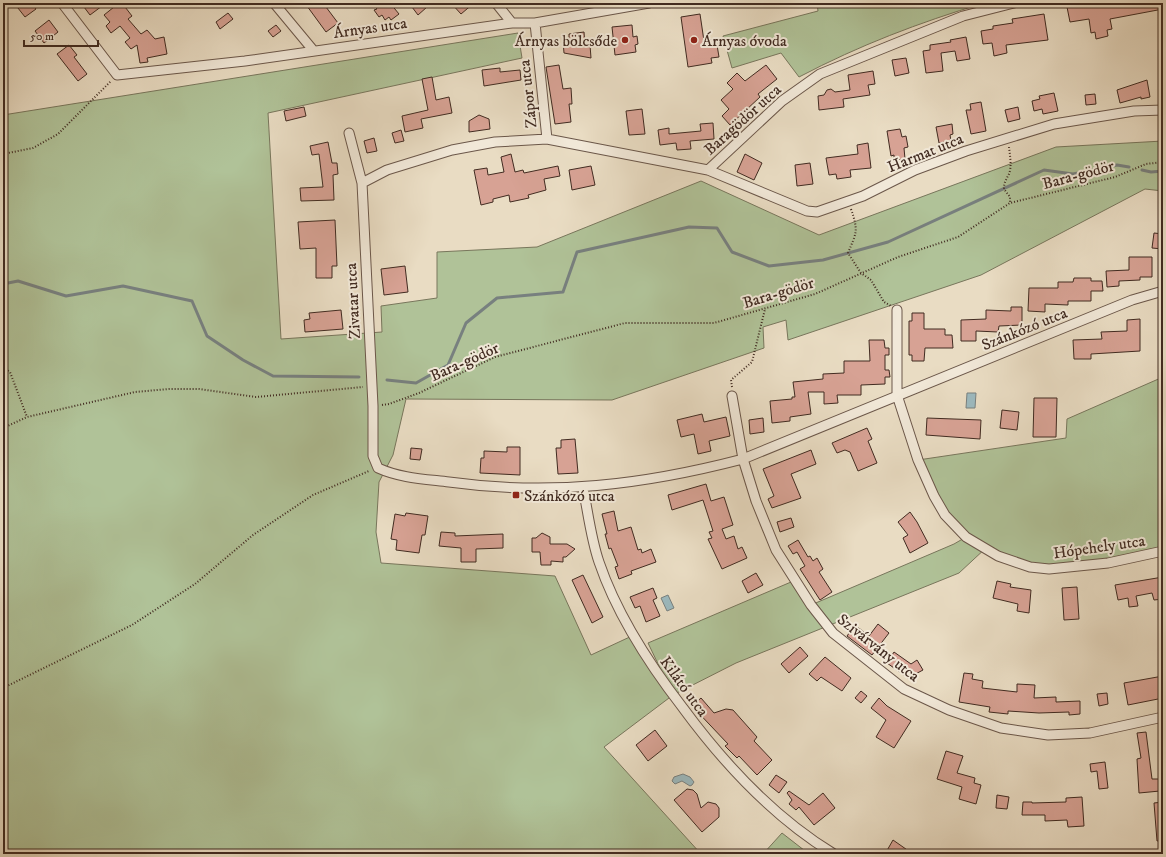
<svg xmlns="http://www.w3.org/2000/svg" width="1166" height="857" font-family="'IM FELL DW Pica',serif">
<rect width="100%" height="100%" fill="#e9dcc3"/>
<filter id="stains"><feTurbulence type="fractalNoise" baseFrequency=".005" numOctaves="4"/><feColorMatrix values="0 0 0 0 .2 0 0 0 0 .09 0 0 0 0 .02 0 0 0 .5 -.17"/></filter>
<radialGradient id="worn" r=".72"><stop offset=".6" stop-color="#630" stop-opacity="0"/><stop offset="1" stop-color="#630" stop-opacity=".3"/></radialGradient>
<path fill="#b0c298" stroke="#78765c" d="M817,3H984C918,23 860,45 799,77L781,53L732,68L723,36L818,11Z
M518,33L522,58L268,113L281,339L382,332L381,306L437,298V252L537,247L701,181L819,235L1056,147L1163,141V191L1145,189L981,275L788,340L786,320L763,327L764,348L612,400L406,399L393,455L379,482L376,532L381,563L555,576L591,655L634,635L672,693L648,643L791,582L811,605L954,544L966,537L934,496L918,460L1066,438L1067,419L1163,377V551L1049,569L1003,558L987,547L959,573L736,663L673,695L604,747L701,854H3V115Z
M782,833L809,854H763Z"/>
<path fill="#9cb9be" stroke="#78807f" d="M967,393H976L975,408H966Z
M668,595L674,608L667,611L661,598Z
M683,774L690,777L694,782L692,785L690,786L682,781L675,784L672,781L674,777Z"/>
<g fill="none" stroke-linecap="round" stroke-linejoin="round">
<path stroke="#78807f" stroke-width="3" d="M1142,170L1151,172L1163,171
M3,284L18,281L66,296L123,286L192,301L207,336L243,360L273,376L359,377
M387,380L416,383L448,365L466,323L497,298L563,292L577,252L689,227L717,228L732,252L769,266L823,260L888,242L1044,170L1073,174L1117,165L1129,167"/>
</g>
<path fill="#d7a294" stroke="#412b21" d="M14,3H32L36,9L25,17Z
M88,3H106L90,15L84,7Z
M119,3H122L132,16L128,19L141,34L147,30L155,39L164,37L167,54L147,58L148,62L140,63L137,45L131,49L125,42L130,38L120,26L111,33L106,26L110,22L104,15Z
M311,3H323L338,23L326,32L307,6Z
M372,3H390L399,14L391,20L389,17L385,20L382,15L379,17L374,10L377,9Z
M417,3H424L427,7L418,15L412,7Z
M451,3H474L461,14Z
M1098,3H1163V9L1110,19L1112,29L1107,30L1108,36L1096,39L1095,32L1091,33L1089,19L1070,22L1067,7L1076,5L1077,7Z
M228,13L233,19L220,29L216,22Z
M700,14L704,41L716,39L719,57L711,58L712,63L688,67L681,17Z
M1044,14L1048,40L1006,45L1007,53L994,56L992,43L983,44L981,31L993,29V26L1013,23L1012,19Z
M49,20L58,32L44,43L35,31Z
M276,25L281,31L273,37L268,31Z
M632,25L633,37L637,36L638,44L635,45L636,52L615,55L612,27Z
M584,32L585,46L590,45L591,58L564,53L563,41H569V34Z
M966,37L970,59L957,61L955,51L941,53L943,71L926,73L923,51L930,50V45L951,42L950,40Z
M69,45L77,55L74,57L87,74L78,81L57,54Z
M906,58L909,73L895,76L892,60Z
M559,65L563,89L571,88L572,104H569L571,122L555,124L546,67Z
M766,65L777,79L758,94L760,97L730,125L722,116L729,109L721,100L733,89L727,83L737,73L745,81Z
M500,68V72L520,70L521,80L484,86L482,70Z
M873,71L875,84L868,85L870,95L843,99L844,107L819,110L818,96L824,95L827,90L831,89L835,92L850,90L848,75Z
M432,77L436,100L449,97L452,113L421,119L423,128L405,132L402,116L428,110L422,79Z
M1147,80L1150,97L1141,99V97L1120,103L1117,90Z
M1054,93L1058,111L1043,114L1042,109L1034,111L1032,101L1040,99L1039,96Z
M1095,94L1096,104L1086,105L1085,95Z
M981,102L986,131L971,134L966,110H971L970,104Z
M304,107L306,116L286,121L284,111Z
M1018,107L1020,119L1008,122L1005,110Z
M642,109L645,134L629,135L626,111Z
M479,115L489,119L490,129L469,132V121Z
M713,123L714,139L690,141L691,149L677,150L676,143L660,145L658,130L669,128V134L701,131L700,124Z
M952,124L953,134L950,135L951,141L939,143L936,127Z
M900,129L902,137L906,136L908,147L904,148L905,159L894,160V155L891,156L887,131Z
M401,130L404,141L395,143L392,133Z
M374,138L377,151L367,153L364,141Z
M328,142L332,163H337L338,174L333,175L334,200L301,201L300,188L323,187L319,154L312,155L310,146Z
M868,143L871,168L850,170L851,177L837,179L836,174L829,175L826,158L858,154L857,145Z
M511,154L515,172L523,170L524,173L558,166L560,176L544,179L546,190L528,195L529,198L510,202L509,195L493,199V202L481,205L474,170L487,168L488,175L504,172L501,157Z
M745,154L762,163L754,180L737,172Z
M810,163L813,184L797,186L795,165Z
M591,166L595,185L572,190L569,170Z
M335,220L337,266H332V278H316V248L300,249L298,222Z
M1154,233L1163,234V249L1152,248Z
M1129,257H1152V277H1140V280L1119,281V286L1107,287L1106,271L1129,270Z
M405,266L408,292L384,295L381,269Z
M1074,278H1091V281H1102L1103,291H1091V301H1068V305L1045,304V312L1028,311L1029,288H1058V282H1073Z
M1011,307H1022V325L999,326L998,332L976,331V341H961V320L986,319V310L1011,311Z
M341,310L343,329L305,332L304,320L310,319L309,313Z
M912,313H924V329H945V335H952L953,348H925L924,361H912V355H909V321H912Z
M1140,319V351L1091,354V359H1074L1073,340L1102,339L1101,332L1127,331V320Z
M869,340H884L885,348H889V355H885V370H889L890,377H885V384L861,385V395H837L838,403L824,404V392H808L811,414L790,417V421L772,423L770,401L792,399V397H795L793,382L823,379V374L844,373V361H870Z
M1034,398H1057L1056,437H1033Z
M1002,410L1019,412L1017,430L1000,428Z
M702,414L704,422L726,417L730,436L709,441L711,451L698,454L694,434L681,437L677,420Z
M763,418L764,432L750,434L749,420Z
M927,418L981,420L980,439L926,435Z
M867,428L872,439L868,441L877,463L858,471L850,452L845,450L837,453L832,443Z
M575,439L578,473L558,474L556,448H561V440Z
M507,447H520V475L480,473L481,458H484V451L507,452Z
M411,448L422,449L420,460L410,459Z
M811,450L816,464L791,474L801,498L772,508L768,499L774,496L763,469Z
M706,484L711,501L724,497L733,525L722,529L726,539L734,536L738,549L742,547L747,558L722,569L708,539L712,538L709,532L713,531L703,500L672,510L668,495Z
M614,511L618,531L631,527L638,550L641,549L642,553L651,549L656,562L631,571L632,574L619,579L615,567L618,566L611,548L609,549L605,534H607L602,514Z
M910,512L917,522L928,543L910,553L903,538L908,535L898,522Z
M406,513L428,516L425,535H422L419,553L396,550L397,540L391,539L395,514L405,516Z
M791,518L794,527L780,532L777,522Z
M441,532L455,533V536L503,534V548L476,549V562H461V548L439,546Z
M542,533L550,537V544H567L575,549L566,557H563V562L551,561V565H541L540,552H532V538H536Z
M798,540L808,557L810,556L813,561L817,558L823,569L819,572L832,592L820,600L800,569L805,566L797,552L793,554L788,546Z
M756,573L763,585L748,593L742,581Z
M583,575L603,617L592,623L572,580Z
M1163,577V599L1154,600L1152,593L1136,596L1138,606L1129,607L1128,598L1118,600L1115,585Z
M997,581L1011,584L1010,587L1031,590L1029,613L1017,611L1018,604L993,598Z
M1077,587L1079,619L1064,620L1062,588Z
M653,588L657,598L653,600L660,616L646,622L640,606L635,608L630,597Z
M878,624L889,633L872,655L847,636L855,625L869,636Z
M800,647L808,656L789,673L781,664Z
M894,652L911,664L917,660L923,670L908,678L887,663Z
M825,657L851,678L842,691L821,677L817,681L809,674Z
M964,673L973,674L972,679L983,681L982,688L1017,692V684L1035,685L1034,698L1056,697V702L1080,701V714L1069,715V712L1039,713L1008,711V714L989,712L990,707L959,702Z
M1163,676V698L1128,705L1124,683Z
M861,691L867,696L861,703L855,698Z
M1107,693L1108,704L1099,706L1097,694Z
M701,698L714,713L726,709L733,710L757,737L754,741L772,760L757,775L739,756L737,758L725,746L728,744L692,706Z
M879,698L887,706L911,721L894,748L876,737L886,720L871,708Z
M655,730L667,746L648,761L636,745Z
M1146,732L1152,779H1159L1160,791L1139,793L1137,759L1141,758L1137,733Z
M946,751L963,756L957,773L975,778L974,783L981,785L976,804L959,799L962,787L937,779Z
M1105,762L1108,788L1099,789L1097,771L1091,772L1090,764Z
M776,775L787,782L779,793L769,785Z
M687,789L693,790L697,794L701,808L708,802L716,804L719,808V817L702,832L674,800Z
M789,791L809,805L823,793L835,808L814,825L799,807L796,810L789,804L792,800L787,793Z
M997,795L1009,797L1007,809L996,808Z
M1082,797L1084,826L1068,827L1067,820L1045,821V815H1022L1023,802H1032V803L1066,802V798Z
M1163,802V840L1157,841L1154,803Z
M893,840L913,854H885Z"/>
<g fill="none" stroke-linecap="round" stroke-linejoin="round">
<defs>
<path id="minor" d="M62,3L117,75L245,61L512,23H535L649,3
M274,3L313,50
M496,3L512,23
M535,23L547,139
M349,133L362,183L373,406V456L378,468C400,478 424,479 449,482C551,496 643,485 743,459L1132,300L1163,291
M708,170L807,211L817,212L863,196L915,170L966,151L1054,124L1134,111L1163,110
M362,183L387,170L452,150L495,142L547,139L708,170L782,101L820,74L963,16L1014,3
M897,310V395L918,460L934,496L945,515L966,537L998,556L1030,567L1049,569L1108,563L1163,551
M732,396L743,459L756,501L776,550L811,605L833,633L904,689L949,710L1001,728L1048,735L1090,733L1163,717
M583,488C588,512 591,539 599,562C617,615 649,664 683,708C725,765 773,817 834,854"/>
</defs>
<use href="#minor" stroke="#6b574a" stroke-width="11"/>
<path stroke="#412b21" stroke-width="2" stroke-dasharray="1 2" stroke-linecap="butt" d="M1009,147C1010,156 1012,166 1009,174C1006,180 1004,182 1004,189L1010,197V203
M3,154L33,148L58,134L111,81
M851,209C859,232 856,233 848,253L861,273L871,280L884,302L891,306
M3,367L10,372L27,417
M732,387L731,380L752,362L765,309
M382,405L389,404L419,393L495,357L625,323H714L815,294L898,257L958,237L1010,203L1115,177L1146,164L1163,162
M3,428L27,417L135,392L169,389H199L256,397L363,387
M3,688L132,625L195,584L253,535L313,495L369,471"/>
<use href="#minor" stroke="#f1e8d8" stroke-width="9"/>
</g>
<g fill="#8f2418" stroke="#f1e8d8" stroke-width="1.5">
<circle cx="625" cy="40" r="4"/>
<circle cx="694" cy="40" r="4"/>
<rect x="512" y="491" width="8" height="8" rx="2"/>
</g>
<g text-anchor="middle" stroke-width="4" stroke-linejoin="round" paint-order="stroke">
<g font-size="16" fill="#412b21" stroke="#f1e8d8">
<text transform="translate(370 27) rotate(-8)" y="6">Árnyas utca</text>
<text transform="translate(527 94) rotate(-96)" y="6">Zápor utca</text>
<text transform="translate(742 119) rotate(-42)" y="6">Baragödör utca</text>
<text transform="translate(925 152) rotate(-22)" y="6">Harmat utca</text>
<text transform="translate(1078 174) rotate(-15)" y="6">Bara-gödör</text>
<text transform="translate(778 292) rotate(-17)" y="6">Bara-gödör</text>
<text transform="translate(352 301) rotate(-93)" y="6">Zivatar utca</text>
<text transform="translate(1024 328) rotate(-22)" y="6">Szánkózó utca</text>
<text transform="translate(464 361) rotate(-24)" y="6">Bara-gödör</text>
<text transform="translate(1099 546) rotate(-8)" y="6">Hópehely utca</text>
<text transform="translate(879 647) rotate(38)" y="6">Szivárvány utca</text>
<text transform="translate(685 686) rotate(54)" y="6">Kilátó utca</text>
</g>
<g font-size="16" fill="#412b21" stroke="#f1e8d8" text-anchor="start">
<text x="617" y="46" text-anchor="end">Árnyas bölcsőde</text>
<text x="702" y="46">Árnyas óvoda</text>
<text x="524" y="501">Szánkózó utca</text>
</g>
</g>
<rect width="1166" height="857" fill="none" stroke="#e9dcc3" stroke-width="16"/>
<rect x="4" y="4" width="1158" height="849" fill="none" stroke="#412b21" stroke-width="2"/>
<rect x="8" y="8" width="1150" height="841" fill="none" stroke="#412b21"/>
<path d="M24 40v6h74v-6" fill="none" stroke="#412b21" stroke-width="2"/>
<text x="30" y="40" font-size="12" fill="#412b21" stroke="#f1e8d8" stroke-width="3" paint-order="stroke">50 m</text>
<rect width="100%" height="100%" filter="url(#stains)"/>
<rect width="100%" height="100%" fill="url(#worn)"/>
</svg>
